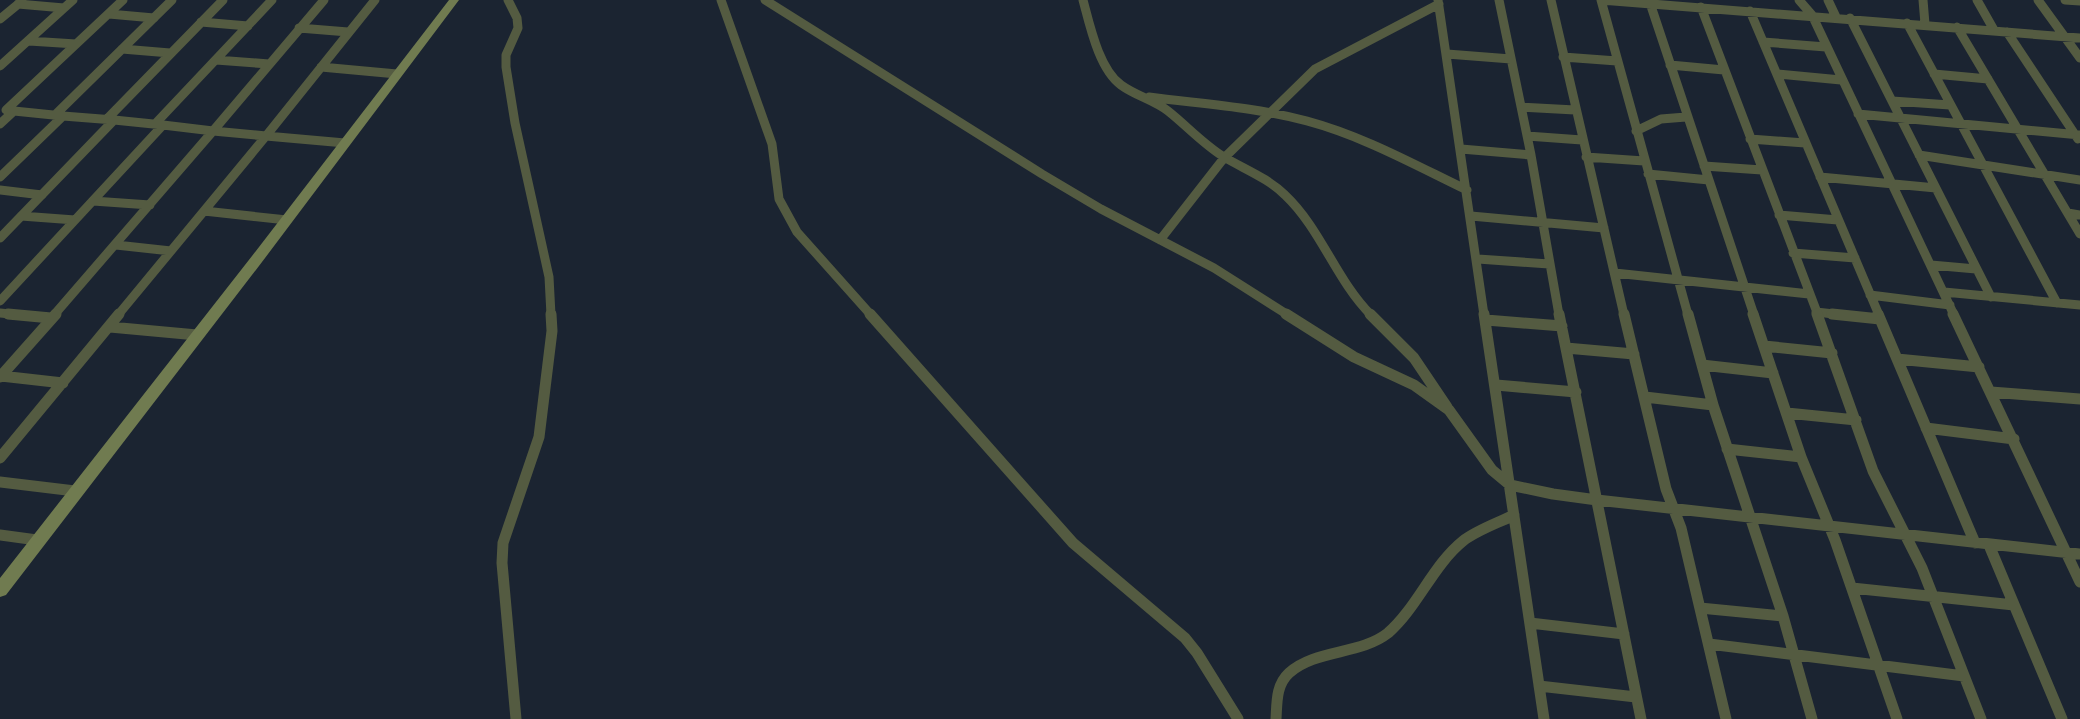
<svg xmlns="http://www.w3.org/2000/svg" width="2080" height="719" font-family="'Alegreya Sans',sans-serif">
<rect width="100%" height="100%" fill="#1b2431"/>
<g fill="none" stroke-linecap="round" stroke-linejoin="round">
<path stroke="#545b41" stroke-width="9" d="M508,0L517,18L518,28L506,55V67L515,123L549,277L551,315
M721,0L772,144L779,199L797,232L871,315
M765,0L1042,174L1101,209L1214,268L1288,315
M1083,0C1090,26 1099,69 1121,85C1136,96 1154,100 1168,111C1187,126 1203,144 1224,157C1244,169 1268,178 1285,195C1321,229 1336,280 1371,315
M1438,0L1484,315
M1499,0L1531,155L1559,315
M1551,0L1624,315
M1601,0L1688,315
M1601,0L2080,38
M1799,0L1812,15L1954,315
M1828,0L1836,17
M1923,0L1925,24
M1977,0L1994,30
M2038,0L2080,58
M2065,0L2080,1
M1650,3L1754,315
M18,4L64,8
M1701,7L1818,315
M1750,11L1879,315
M109,14L154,18
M1850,18L1991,297
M0,19L22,1
M201,22L248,26
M1907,23L2057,303
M1957,27L2080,234
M299,28L348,32
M2007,32L2078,139
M29,41L76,44
M1763,42L1826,47
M122,49L170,53
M1447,54L1511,59
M1563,57L1617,61
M216,60L269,64
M1670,65L1724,70
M0,66L73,0
M321,67L397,74
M1777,74L1841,80
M1934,74L1988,79
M1149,97C1202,104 1255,107 1307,121C1363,136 1415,165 1467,190
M1892,101L1950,105
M1521,107L1575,110
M6,110L123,0
M1858,114L2080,135
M55,115L172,0
M106,120L223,0
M0,124L14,111H11
M155,124L272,0
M1636,131L1661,119L1686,117
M1527,136L1582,140
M1750,139L1805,143
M345,143L266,136L375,0
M1461,149L1531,155
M1919,155L2080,180
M1586,157L1644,161
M1704,166L1762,170
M1648,174L1709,180
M0,177L63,116L14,111
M1820,177L1936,188
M0,190L42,195
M93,201L150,205
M204,211L287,220
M2068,213L2080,215
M1779,215L1838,220
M21,216L75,220
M1471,216L1604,228
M0,238L114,120L63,116
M1160,240L1224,158L1315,69L1439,4
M116,245L171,251
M1793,253L1855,258
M1478,259L1549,264
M1931,265L1976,269
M1615,273L1809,294
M1944,292L2080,305
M1870,295L1950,305
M0,301L163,125L114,120
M1816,312L1843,315
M0,313L20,315
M54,315L213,131L163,125
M118,315L266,136L213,131L324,0"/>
<path stroke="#545b41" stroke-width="11" d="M8,314L51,318
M870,314L1073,543L1185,638L1197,653L1238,719
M1286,314L1354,357L1414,385L1449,410L1492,470L1510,485L1553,494L1597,500L2080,554
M1370,314L1414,358L1447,407
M1484,314L1544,719
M1559,314L1641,719
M1624,314L1666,489L1681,528L1726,719
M1688,314L1713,405L1783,616L1812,719
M1753,314L1801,457L1835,540L1897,719
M1817,314L1873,471L1922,568L1981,719
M1832,314L1880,319
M1878,314L1975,543
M1953,314L2080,582
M1486,320L1562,326
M110,327L197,335
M1764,346L1832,353
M1566,348L1634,354
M1897,359L1979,367
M1702,365L1773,373
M1,376L63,383
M0,377L56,314
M1496,385L1576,392
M1991,392L2080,399
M1645,397L1713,405
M1787,413L1856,420
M1926,428L2014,439
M1727,449L1801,457
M0,458L119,314
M0,482L75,491
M0,535L37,540
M1989,545L2062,719
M1852,588L2014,605
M1700,608L1783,616
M1530,623L1624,634
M1709,644L1964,676
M1539,686L1636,697
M516,719L502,563L503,543L539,437L552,331L551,314
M1276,719C1277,702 1276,685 1289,673C1316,649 1360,655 1388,633C1417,608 1433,565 1463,541C1477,530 1498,523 1514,515"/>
<path fill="#707b50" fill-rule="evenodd" d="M449,0H459L262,262L6,595L0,597V578L252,256Z"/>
</g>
</svg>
